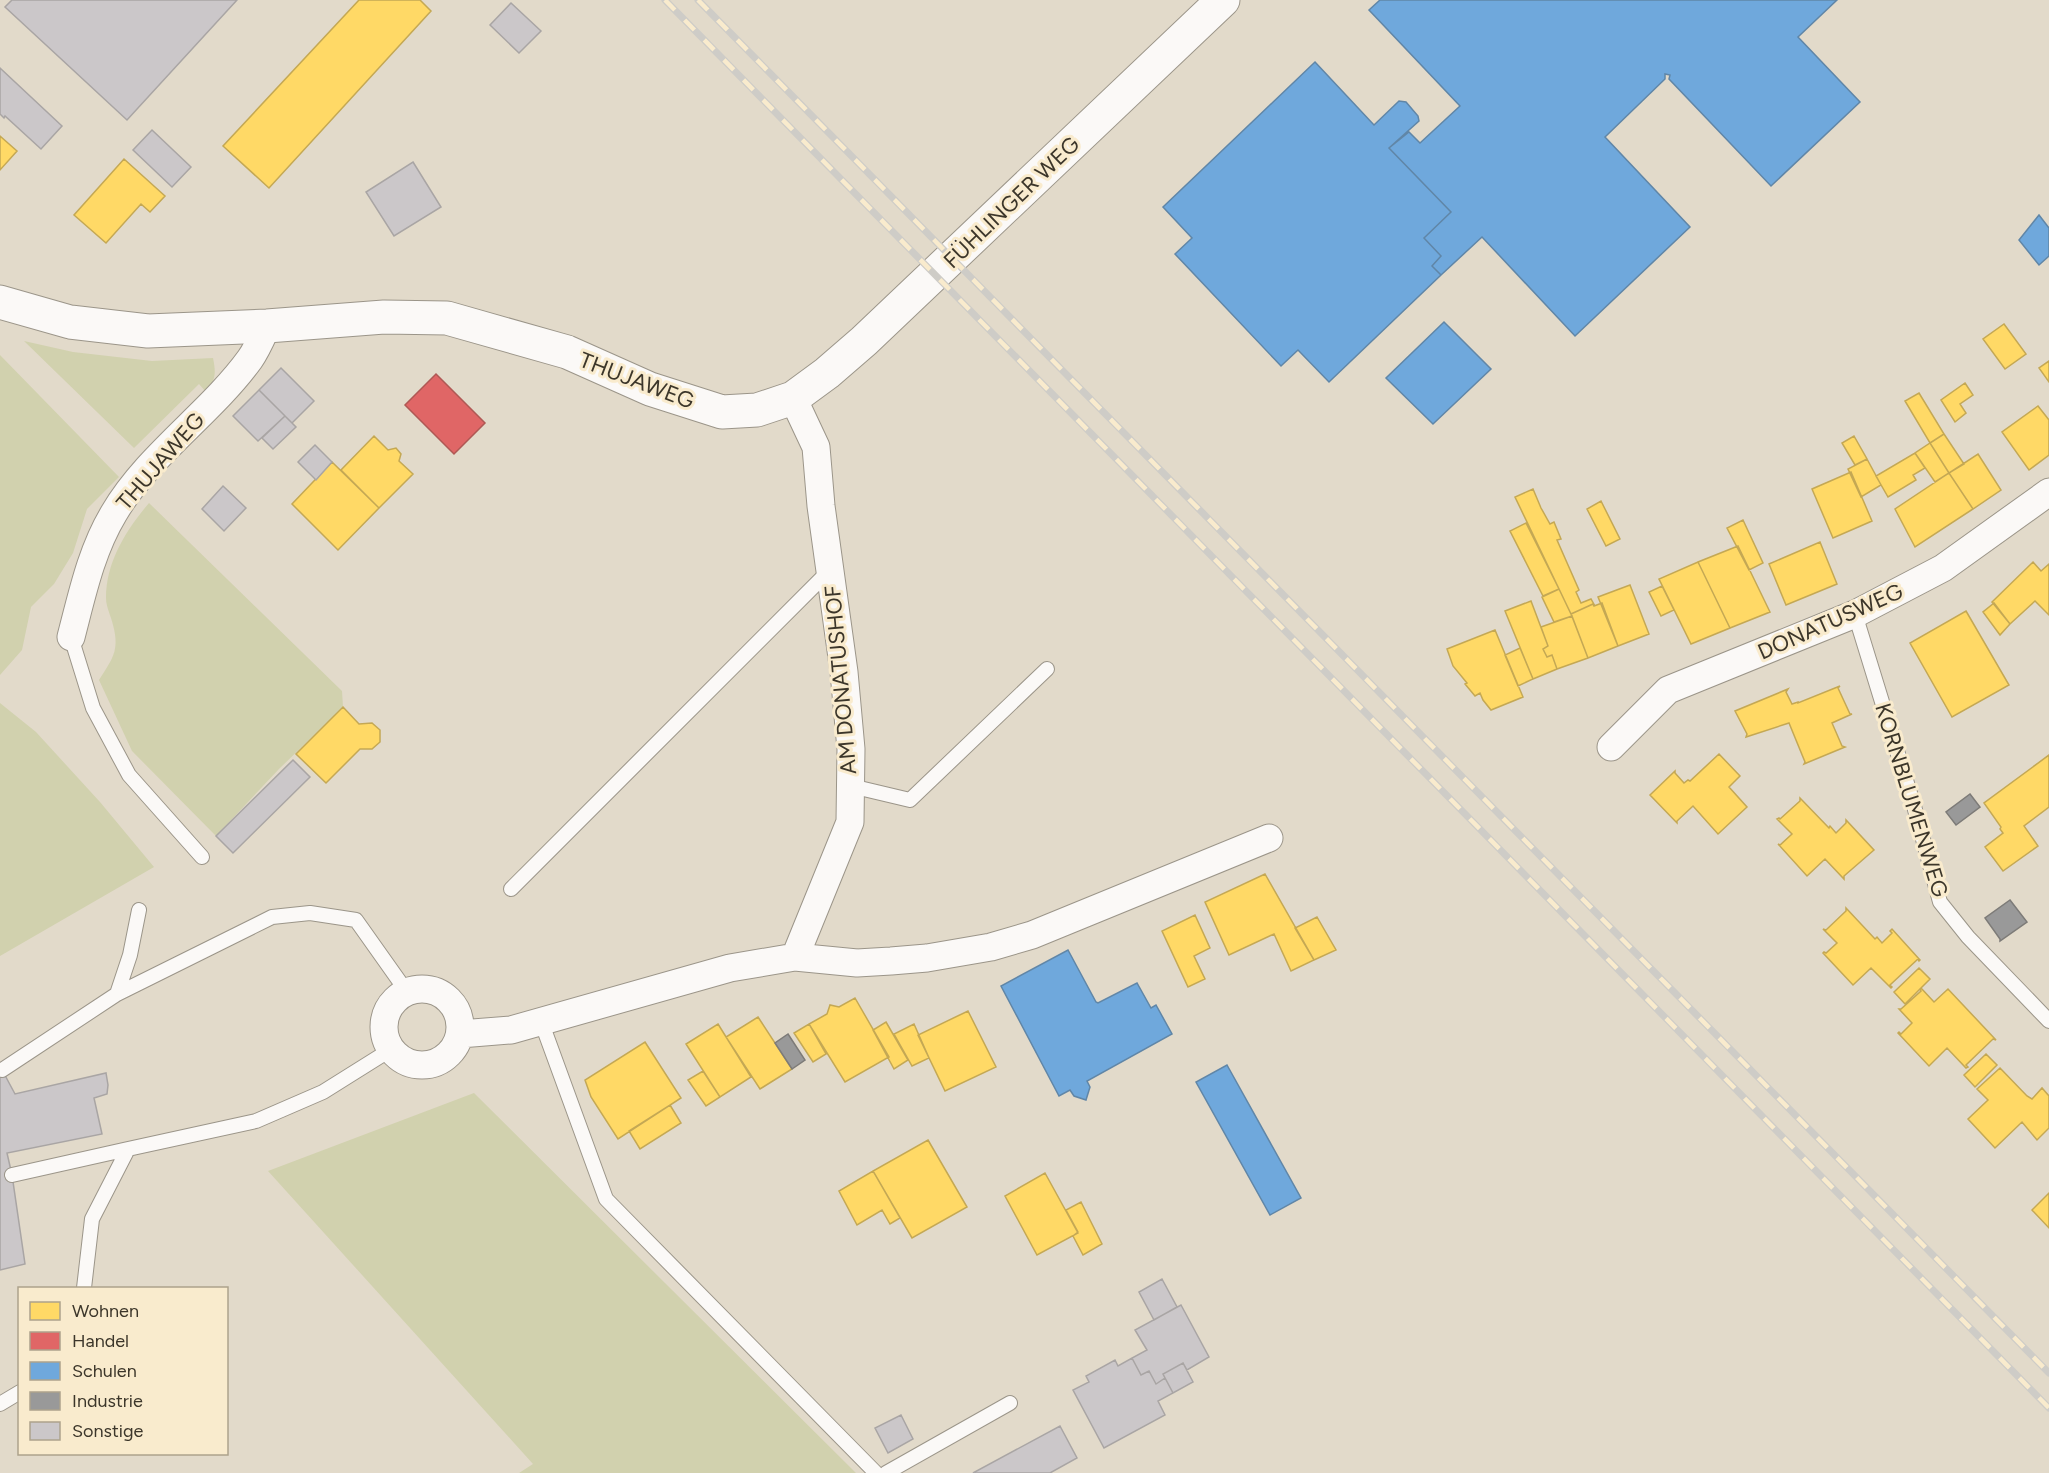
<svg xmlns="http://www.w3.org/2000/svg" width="2049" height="1473" font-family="Figtree,sans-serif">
<rect width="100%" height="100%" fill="#e2daca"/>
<path fill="#d1d1ae" d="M24,341L73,352L152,361L213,358C216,373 216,380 206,392L199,384L134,448Z
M0,355L119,477L87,509L73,553L54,584L31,607L22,650L0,675Z
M149,503L342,691L343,707L279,769L216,836L132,751L99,680C112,659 120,651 113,625C111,616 106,607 106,598C106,562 126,530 149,503Z
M0,703L36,732L100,802L154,867L0,956Z
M474,1093L856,1473H519L533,1464L268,1171Z"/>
<path fill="#ffd966" stroke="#c4a854" stroke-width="1.5" d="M359,0H420L431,11L269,188L223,146Z
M0,136L17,151L0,170Z
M124,159L165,196L150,212L141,204L106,243L74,215Z
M2004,324L2026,354L2005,369L1983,339Z
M2049,361V382L2039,368Z
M1965,383L1973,395L1960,404L1966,413L1955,422L1941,400Z
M1919,393L1944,434L1930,443L1905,401Z
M2038,406L2049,420V455L2029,470L2002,432Z
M1944,434L1964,464L1949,473L1930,443Z
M374,436L388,450L396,448L401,454L399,461L413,474L379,508L341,470Z
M1854,436L1867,459L1855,465L1842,443Z
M1930,443L1949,473L1935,482L1915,453Z
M1915,453L1925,468L1913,475L1916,480L1888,497L1876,476Z
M1978,454L2001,490L1973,509L1949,473Z
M1867,459L1881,485L1861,497L1848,469Z
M332,462L379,508L338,550L292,504Z
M1851,472L1872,521L1833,538L1812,489Z
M1949,473L1973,509L1915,547L1895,509Z
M1533,489L1541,508L1550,524L1554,522L1561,539L1557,540L1579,590L1576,592L1581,603L1591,599L1595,606L1593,604L1571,614L1515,497Z
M1601,501L1620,539L1606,546L1587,509Z
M1743,520L1763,563L1749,570L1727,528Z
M1526,523L1559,589L1543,596L1510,531Z
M1820,542L1837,584L1786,605L1769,564Z
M1738,546L1770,612L1730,628L1698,562Z
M1698,562L1730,628L1691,644L1659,579Z
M2033,562L2041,571L2049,564V615L2035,601L2010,624L1992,602Z
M1630,585L1649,634L1618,646L1598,597Z
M1662,586L1674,610L1661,616L1649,592Z
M1559,589L1572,616L1554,622L1542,597Z
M1531,601L1548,646L1543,649L1547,657L1552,655L1557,669L1533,679L1505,611Z
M1602,603L1618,646L1588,658L1571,614L1593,604L1594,606Z
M1994,603L2010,624L2000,635L1983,612Z
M1966,611L2009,685L1952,717L1910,643Z
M1572,616L1588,658L1557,669L1552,655L1547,657L1543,649L1548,646L1541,627Z
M1495,630L1523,697L1491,710L1483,700L1480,693L1475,696L1465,684L1467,683L1453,666L1447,649Z
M1520,648L1533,679L1518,686L1505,655Z
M1840,686L1838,688L1850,714H1852L1832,723L1842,746L1845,747L1804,764L1805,762L1789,723L1746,737L1747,734L1735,711L1788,689L1786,692L1792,704L1798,702V703Z
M343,707L359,724L372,723L380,730V742L372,749H360L326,783L296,754Z
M1719,754L1740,776L1729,787L1747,807L1718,834L1693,806L1677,821V823L1650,795L1675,771V773L1684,783L1688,780L1690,781Z
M2049,755V807L2024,826L2038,846L2003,871L1985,847L2003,833L2000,829L2001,827L1984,803Z
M1800,798L1829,828L1830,826L1836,833L1846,823V820L1874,850L1844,876V879L1825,859L1807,876L1778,844L1780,845L1792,834L1777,819L1779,818L1780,819L1800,801Z
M1265,874L1314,960L1291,971L1274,934L1229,955L1205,902Z
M1846,908L1875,939L1877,937L1882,943L1892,933L1890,931L1892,929L1920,960L1919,961L1918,959L1890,985L1892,987L1891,988L1871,968L1853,985L1823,953L1824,952L1826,953L1837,943L1823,929L1826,930L1846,911Z
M1195,915L1210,948L1194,956L1205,979L1188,987L1162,931Z
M1317,917L1336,950L1314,960L1295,928Z
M1919,968L1930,979L1905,1004L1894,992Z
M1921,988L1934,1002L1948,989L1996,1040L1993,1039L1966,1065L1968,1067L1966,1068L1947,1048L1929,1066L1898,1033L1899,1032L1901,1034L1912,1023L1899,1009H1901L1921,991L1920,989Z
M855,998L889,1057L845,1082L809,1024L827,1014L830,1005L839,1007Z
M968,1011L996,1067L945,1091L918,1035Z
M758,1017L792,1069L760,1089L726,1037Z
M886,1022L908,1060L894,1069L873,1030Z
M718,1024L751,1077L720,1097L686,1044Z
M809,1024L826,1054L813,1062L794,1033Z
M914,1024L929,1058L912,1066L894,1034Z
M645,1042L681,1098L618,1139L591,1097L585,1080Z
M1986,1054L1997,1065L1975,1087L1964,1075Z
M2000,1068L2027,1096L2032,1099L2042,1088L2049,1096V1128L2037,1140L2022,1122L1995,1148L1968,1119L1988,1100L1977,1089Z
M703,1071L720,1097L706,1106L688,1080Z
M670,1105L681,1123L640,1149L629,1131Z
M928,1140L967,1207L912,1238L873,1171Z
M873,1171L900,1218L890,1224L882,1210L857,1225L839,1191Z
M1045,1173L1078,1233L1037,1255L1005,1196Z
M2049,1193V1228L2032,1210Z
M1081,1202L1102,1244L1083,1255L1073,1236L1078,1232L1066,1210Z"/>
<path fill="#e06666" stroke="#af5854" stroke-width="1.5" d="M436,374L485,423L454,454L405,405Z"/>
<path fill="#6fa8dc" stroke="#6086a7" stroke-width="1.5" d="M1380,0H1837L1798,37L1860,102L1771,186L1669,79L1670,75L1665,74V79L1605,137L1690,227L1575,336L1482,237L1441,275L1432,266L1441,256L1424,238L1451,212L1389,148L1409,132L1420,143L1460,106L1369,10Z
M1315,62L1374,125L1399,101L1406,102L1418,116L1419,121L1389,148L1451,212L1424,238L1441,256L1432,266L1441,275L1329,382L1298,350L1281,366L1175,254L1192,238L1163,207Z
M2039,215L2049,228V256L2039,265L2019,240Z
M1444,322L1491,369L1433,424L1386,378Z
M1068,950L1096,1002L1098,1003L1137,983L1151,1008L1156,1005L1172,1034L1087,1081L1090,1087L1086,1100L1074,1096L1070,1090L1059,1096L1001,986Z
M1227,1065L1301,1198L1270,1215L1196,1082Z"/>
<path fill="#999" stroke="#7d7b78" stroke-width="1.5" d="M1970,794L1980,807L1956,825L1946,812Z
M2010,900L2027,922L2000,941V939L1985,918Z
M788,1034L805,1060L792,1069L775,1043Z"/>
<path fill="#cbc7c9" stroke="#a9a5a4" stroke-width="1.5" d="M12,0H237L127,120L5,7Z
M511,3L541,31L519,53L490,25Z
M0,68L62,126L41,149L5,116L4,118L0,114Z
M152,130L191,167L172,187L133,150Z
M413,162L441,207L394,236L366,192Z
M281,368L314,401L292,423L259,390Z
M259,390L285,416L258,441L233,416Z
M285,416L296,427L273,449L262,438Z
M315,445L332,462L316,480L298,462Z
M223,486L246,508L224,531L202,509Z
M293,760L310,777L233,853L216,836Z
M0,1066L15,1094L106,1073L108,1085L107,1094L94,1098L102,1134L7,1153L12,1175L25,1264L0,1270Z
M1162,1279L1177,1307L1154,1320L1139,1292Z
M1181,1305L1209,1357L1187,1370L1183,1363L1163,1374L1165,1378L1156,1384L1149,1371L1141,1375L1132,1358L1147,1350L1135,1330Z
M1132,1358L1141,1375L1149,1371L1156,1384L1165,1378L1173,1393L1158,1401L1165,1415L1104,1448L1073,1390L1089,1382L1086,1376L1115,1360L1118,1366Z
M1183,1363L1193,1382L1173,1393L1163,1374Z
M901,1415L913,1439L888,1453L875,1428Z
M1060,1426L1077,1458L1050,1473H973Z"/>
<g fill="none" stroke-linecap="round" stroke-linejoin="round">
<defs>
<path id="service" d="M1855,614L1914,806L1940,902L1968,937L2049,1021
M71,637L93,708L129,775L202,857
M851,786L910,800L1047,669
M511,889L830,570
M117,994L130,955L139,910
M541,1021L606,1199L876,1473
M2,1070L117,994L272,917L310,913L356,920L407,992
M12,1175L128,1149
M84,1288L92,1219L128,1149L256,1121L323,1092L390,1050
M0,1404L20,1392
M886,1473L1010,1403"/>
<path id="minor" d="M793,398L816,447L821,506L844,672L851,749L850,822L795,957
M71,637C82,595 91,551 114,513C148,455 211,413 250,359C257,349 262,337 267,326
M1611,747L1668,690L1855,614L1943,568L2049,492
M384 1027a38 38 0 1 1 76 0a38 38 0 1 1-76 0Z
M460,1034L511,1030L730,968L795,957L857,963L891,961L927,958L991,947L1032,935L1269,838"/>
<path id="tertiary" d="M0,302L70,322L148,331L267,326L384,317L447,318L567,352L650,389L722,412L757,410L793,398L827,373L864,341L1223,0"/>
</defs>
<use href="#service" stroke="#9b9589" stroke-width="16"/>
<use href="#minor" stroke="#9b9589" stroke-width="29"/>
<use href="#tertiary" stroke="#9b9589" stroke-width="35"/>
<use href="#service" stroke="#fbf9f7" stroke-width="14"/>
<use href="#minor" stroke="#fbf9f7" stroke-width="27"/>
<use href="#tertiary" stroke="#fbf9f7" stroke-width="33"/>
<defs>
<path id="rail" d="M665,0L2049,1408
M698,0L2049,1373"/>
</defs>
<use href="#rail" stroke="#ceccc7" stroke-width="7"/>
<use href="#rail" stroke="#f9ebcd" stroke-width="4.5" stroke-dasharray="14" stroke-linecap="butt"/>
</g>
<g text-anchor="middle" stroke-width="6" stroke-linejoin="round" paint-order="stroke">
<g font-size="22" fill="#3c362a" stroke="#f9ebcd">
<text transform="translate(1011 202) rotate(-44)" y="8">FÜHLINGER WEG</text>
<text transform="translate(637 380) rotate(21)" y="8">THUJAWEG</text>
<text transform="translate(160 461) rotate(-49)" y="8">THUJAWEG</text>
<text transform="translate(1830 621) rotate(-24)" y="8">DONATUSWEG</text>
<text transform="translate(840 680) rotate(-95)" y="8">AM DONATUSHOF</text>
<text transform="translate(1912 800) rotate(73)" y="8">KORNBLUMENWEG</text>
</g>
</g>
<rect x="18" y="1287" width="210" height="168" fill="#f9ebcd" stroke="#ada38c" stroke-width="1.5"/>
<rect x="30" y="1302" width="30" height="18" fill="#ffd966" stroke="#ada38c" stroke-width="1.5"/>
<text x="72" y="1317" font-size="18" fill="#3c362a">Wohnen</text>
<rect x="30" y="1332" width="30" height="18" fill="#e06666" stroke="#ada38c" stroke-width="1.5"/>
<text x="72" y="1347" font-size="18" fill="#3c362a">Handel</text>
<rect x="30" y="1362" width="30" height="18" fill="#6fa8dc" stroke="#ada38c" stroke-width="1.5"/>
<text x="72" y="1377" font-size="18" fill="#3c362a">Schulen</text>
<rect x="30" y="1392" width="30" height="18" fill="#999999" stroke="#ada38c" stroke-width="1.5"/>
<text x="72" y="1407" font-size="18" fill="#3c362a">Industrie</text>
<rect x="30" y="1422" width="30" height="18" fill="#cbc7c9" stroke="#ada38c" stroke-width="1.5"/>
<text x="72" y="1437" font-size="18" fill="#3c362a">Sonstige</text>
</svg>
